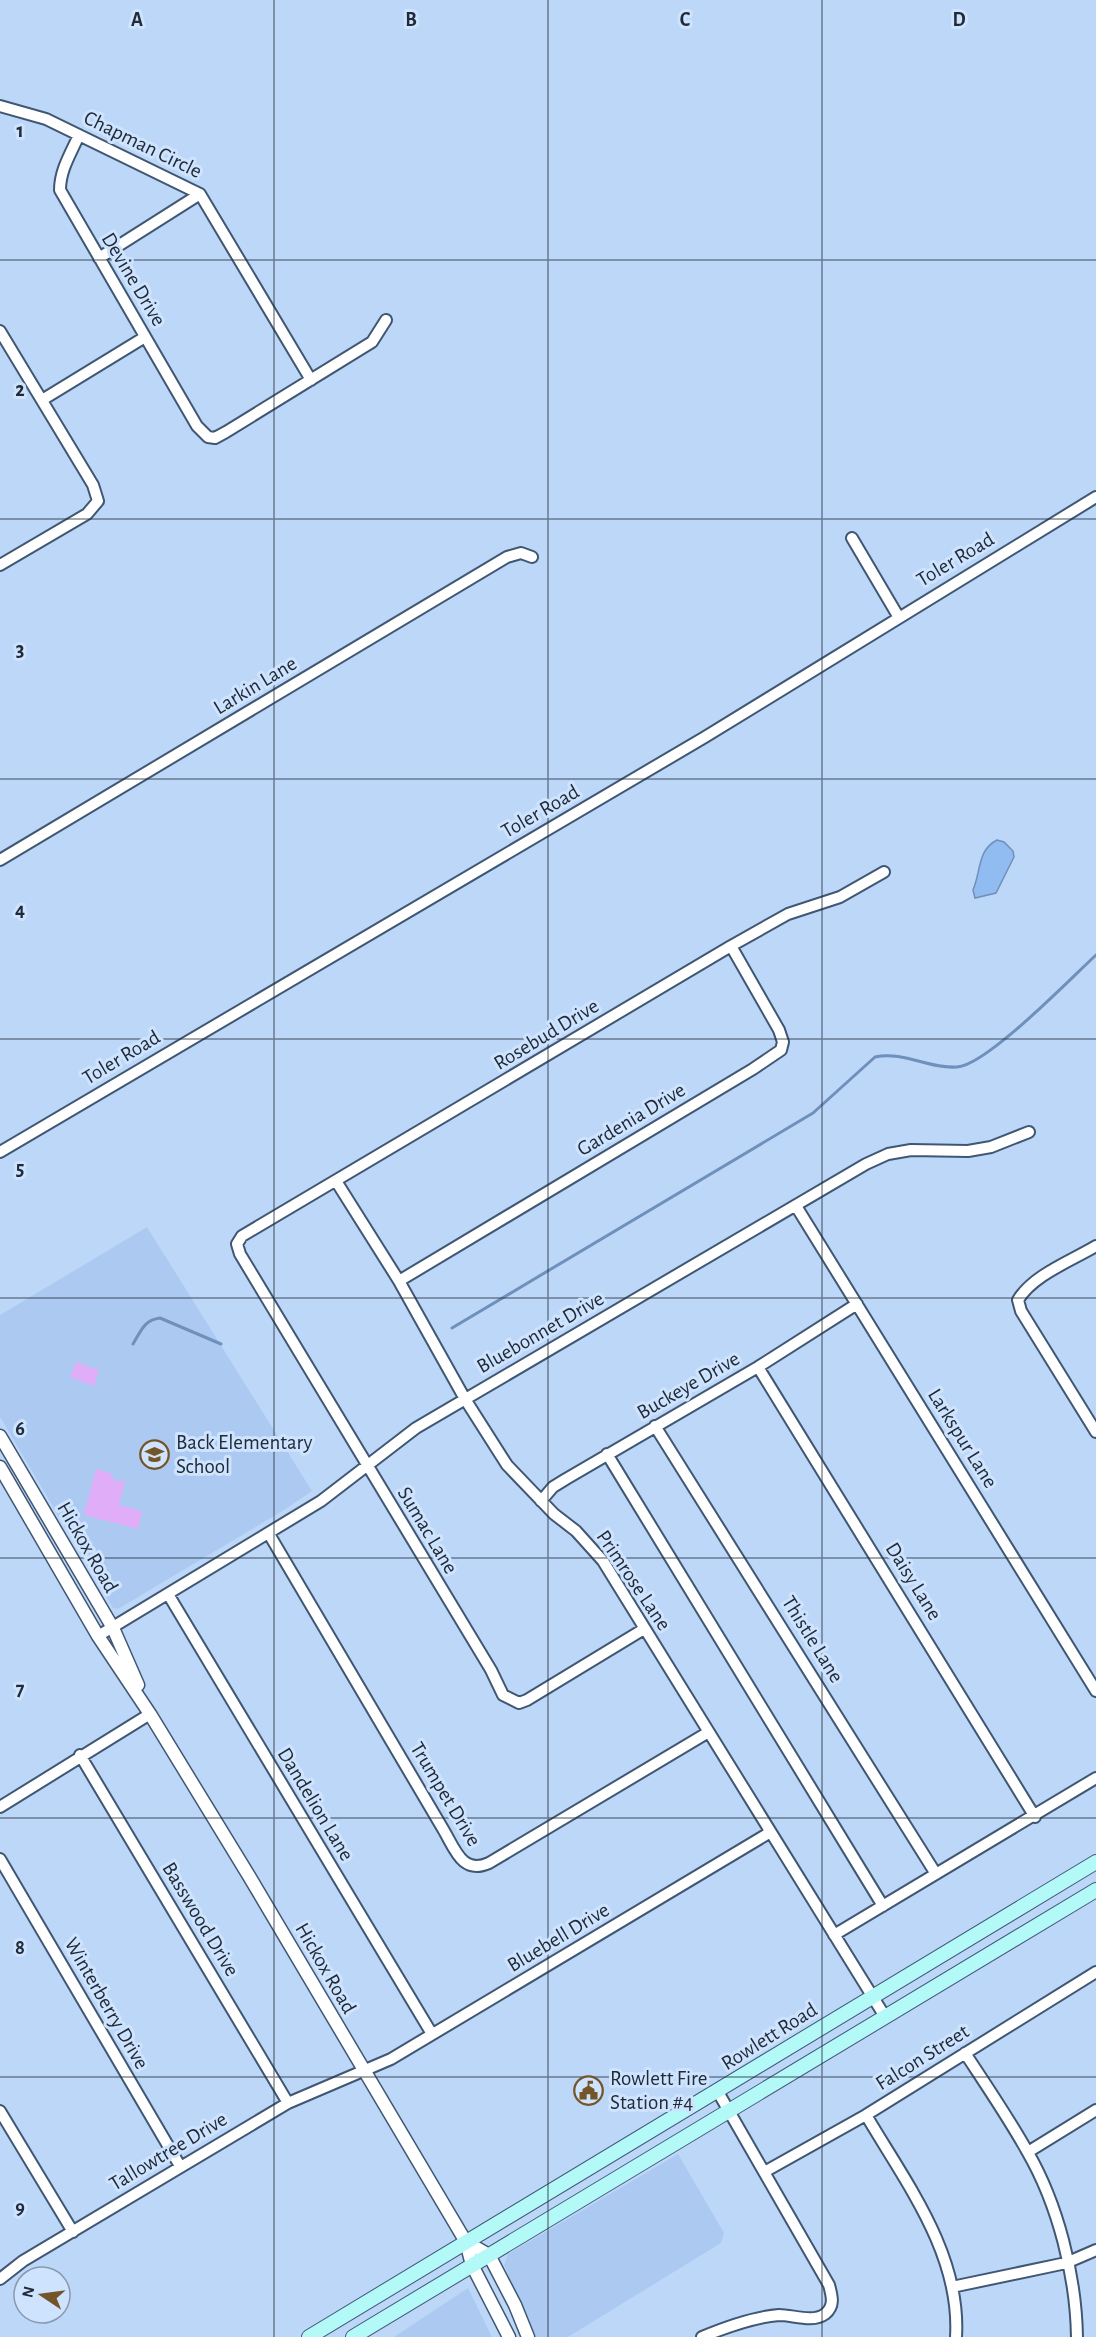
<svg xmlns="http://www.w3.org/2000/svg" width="1096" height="2337" font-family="'Alegreya Sans',sans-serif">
<rect width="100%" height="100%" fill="#bdd7f8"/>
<path fill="#accaf1" d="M147,1227L312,1491L284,1510L118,1609L113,1608L0,1417V1315Z
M678,2154L724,2233L721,2243L568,2337H534L504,2265L508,2254Z
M468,2288L492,2337H394Z"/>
<path fill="#e0aef8" d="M76,1362L99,1370L94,1386L70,1377Z
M96,1469L110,1473L115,1481H125L119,1505L142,1511L138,1529L84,1515Z"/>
<path fill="#91bcf1" stroke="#6f90ba" stroke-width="1.5" d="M997,840L1004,842L1013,851L1014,857L996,893L975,898L973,890C981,872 977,850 997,840Z"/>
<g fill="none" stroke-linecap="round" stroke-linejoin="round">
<path stroke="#6f90ba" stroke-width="3" d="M452,1328L813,1113L875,1057C904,1051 929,1069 957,1067C986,1066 1071,978 1096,955
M133,1344C141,1331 144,1320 160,1318L221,1344"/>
<defs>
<path id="minor" d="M0,106L46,119L200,194L311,380
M79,135C71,153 60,170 60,190L197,426L208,437L215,438L226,432L372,342L386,320
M99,258L200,194
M0,331L93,485L98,501L87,514L0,565
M42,400L145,337
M852,538L898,616
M0,860L507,557L521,553L532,557
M0,1152L705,737L1096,497
M336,1181L399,1281L465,1399L507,1465L554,1514L576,1531L603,1561L884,2015
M796,1206L1096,1691
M1096,1246C1071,1261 1033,1275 1018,1300L1021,1311L1096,1432
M399,1281L753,1069L781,1050L783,1042L779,1030L731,946
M758,1367L1035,1817
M655,1426L936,1874
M607,1454L883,1906
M541,1501L553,1487L566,1479L758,1367L857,1304
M269,1534L443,1829C455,1849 462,1875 489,1863L707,1733
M168,1594L432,2034
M644,1629L527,1700L519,1703L503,1695L491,1670L240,1254L237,1244L242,1236L731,946L788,914L840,897L884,872
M98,1636L321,1501L416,1428L866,1164L888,1154L911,1150L968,1151L991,1147L1029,1132
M80,1755L288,2103
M0,1807L150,1714
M0,1859L180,2166
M834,1935L1096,1778
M965,2053C986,2085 1008,2117 1027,2151C1058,2204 1076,2276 1077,2337
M0,2111L73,2232
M866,2115C906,2183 961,2254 956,2337
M1028,2152L1096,2110
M766,2171L866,2115L1096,1972
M0,2279L23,2261L288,2103L391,2059L769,1833
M952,2287L1066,2263L1096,2250
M702,2337C726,2327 753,2317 779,2315C793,2315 813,2323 825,2314C835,2306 832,2296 829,2285L718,2092"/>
<path id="tertiary" d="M0,1436L113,1628L138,1685
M0,1467L98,1636L150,1714L249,1876L466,2242L472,2265L509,2337
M466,2242L489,2255L515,2305L528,2337"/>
<path id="secondary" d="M309,2337L1096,1862
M353,2337L1096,1890"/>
</defs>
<use href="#minor" stroke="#405773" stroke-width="14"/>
<use href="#tertiary" stroke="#405773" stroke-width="15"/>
<use href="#secondary" stroke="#405773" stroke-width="16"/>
<use href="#minor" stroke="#fff" stroke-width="10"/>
<use href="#tertiary" stroke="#fff" stroke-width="12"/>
<use href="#secondary" stroke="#b3f9f8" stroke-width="14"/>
</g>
<path fill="none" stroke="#212b38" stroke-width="1.5" stroke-opacity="0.55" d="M274,0V2337M548,0V2337M822,0V2337M0,260H1096M0,519H1096M0,779H1096M0,1039H1096M0,1298H1096M0,1558H1096M0,1818H1096M0,2077H1096"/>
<defs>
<symbol id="school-ring" viewBox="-11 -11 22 22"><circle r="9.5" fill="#cee3fe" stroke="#735529" stroke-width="1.5"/><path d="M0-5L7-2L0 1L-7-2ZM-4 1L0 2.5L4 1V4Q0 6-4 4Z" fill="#735529"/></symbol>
<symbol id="civic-ring" viewBox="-11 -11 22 22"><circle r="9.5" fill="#cee3fe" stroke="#735529" stroke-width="1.5"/><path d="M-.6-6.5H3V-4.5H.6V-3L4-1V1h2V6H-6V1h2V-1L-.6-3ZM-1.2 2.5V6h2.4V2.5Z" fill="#735529"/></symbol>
</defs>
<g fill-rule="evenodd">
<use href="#school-ring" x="138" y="1438" width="33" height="33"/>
<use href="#civic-ring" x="572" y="2074" width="33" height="33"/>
</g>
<g text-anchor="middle" stroke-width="6" stroke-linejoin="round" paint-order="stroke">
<g font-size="21" fill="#212b38" stroke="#cee3fe">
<text transform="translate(143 144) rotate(26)" y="7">Chapman Circle</text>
<text transform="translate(134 279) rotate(59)" y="7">Devine Drive</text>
<text transform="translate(955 559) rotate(-31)" y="7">Toler Road</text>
<text transform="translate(255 685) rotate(-31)" y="7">Larkin Lane</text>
<text transform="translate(540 811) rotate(-30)" y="7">Toler Road</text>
<text transform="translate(546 1034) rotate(-31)" y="7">Rosebud Drive</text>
<text transform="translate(121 1057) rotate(-31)" y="7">Toler Road</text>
<text transform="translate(631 1119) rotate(-31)" y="7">Gardenia Drive</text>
<text transform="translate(540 1332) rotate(-30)" y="7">Bluebonnet Drive</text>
<text transform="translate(688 1385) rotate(-30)" y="7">Buckeye Drive</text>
<text transform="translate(963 1438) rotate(58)" y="7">Larkspur Lane</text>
<text transform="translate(428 1530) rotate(59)" y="7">Sumac Lane</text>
<text transform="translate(88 1547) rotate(60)" y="7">Hickox Road</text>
<text transform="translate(634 1580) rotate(56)" y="7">Primrose Lane</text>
<text transform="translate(914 1581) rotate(58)" y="7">Daisy Lane</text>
<text transform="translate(813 1639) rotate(58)" y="7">Thistle Lane</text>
<text transform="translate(446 1794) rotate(59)" y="7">Trumpet Drive</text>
<text transform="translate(316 1804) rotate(59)" y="7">Dandelion Lane</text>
<text transform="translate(201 1919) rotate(59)" y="7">Basswood Drive</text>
<text transform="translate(558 1937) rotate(-31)" y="7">Bluebell Drive</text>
<text transform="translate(326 1968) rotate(60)" y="7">Hickox Road</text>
<text transform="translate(107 2003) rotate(60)" y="7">Winterberry Drive</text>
<text transform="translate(769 2036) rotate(-32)" y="7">Rowlett Road</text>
<text transform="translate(922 2057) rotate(-32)" y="7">Falcon Street</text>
<text transform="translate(168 2151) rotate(-31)" y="7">Tallowtree Drive</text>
</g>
<g font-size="21" fill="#212b38" stroke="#cee3fe" text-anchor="start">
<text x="176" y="1449">Back Elementary<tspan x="176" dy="24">School</tspan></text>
<text x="610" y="2085">Rowlett Fire<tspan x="610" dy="24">Station #4</tspan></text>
</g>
</g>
<g font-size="20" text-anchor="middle" font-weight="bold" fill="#212b38" stroke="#cee3fe" stroke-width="6" stroke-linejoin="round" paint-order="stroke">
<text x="137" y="26">A</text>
<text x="411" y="26">B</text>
<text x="685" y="26">C</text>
<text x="959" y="26">D</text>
<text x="20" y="137">1</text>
<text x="20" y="396">2</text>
<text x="20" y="656">3</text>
<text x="20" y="916">4</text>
<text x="20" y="1175">5</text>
<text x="20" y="1435">6</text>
<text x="20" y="1695">7</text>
<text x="20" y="1954">8</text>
<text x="20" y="2214">9</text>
</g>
<g transform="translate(42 2295) rotate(283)"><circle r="28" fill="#cee3fe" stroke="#8999af" stroke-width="1.5"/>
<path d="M0-4.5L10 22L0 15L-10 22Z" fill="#735529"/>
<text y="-9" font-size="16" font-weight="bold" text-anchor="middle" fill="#212b38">N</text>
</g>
</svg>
